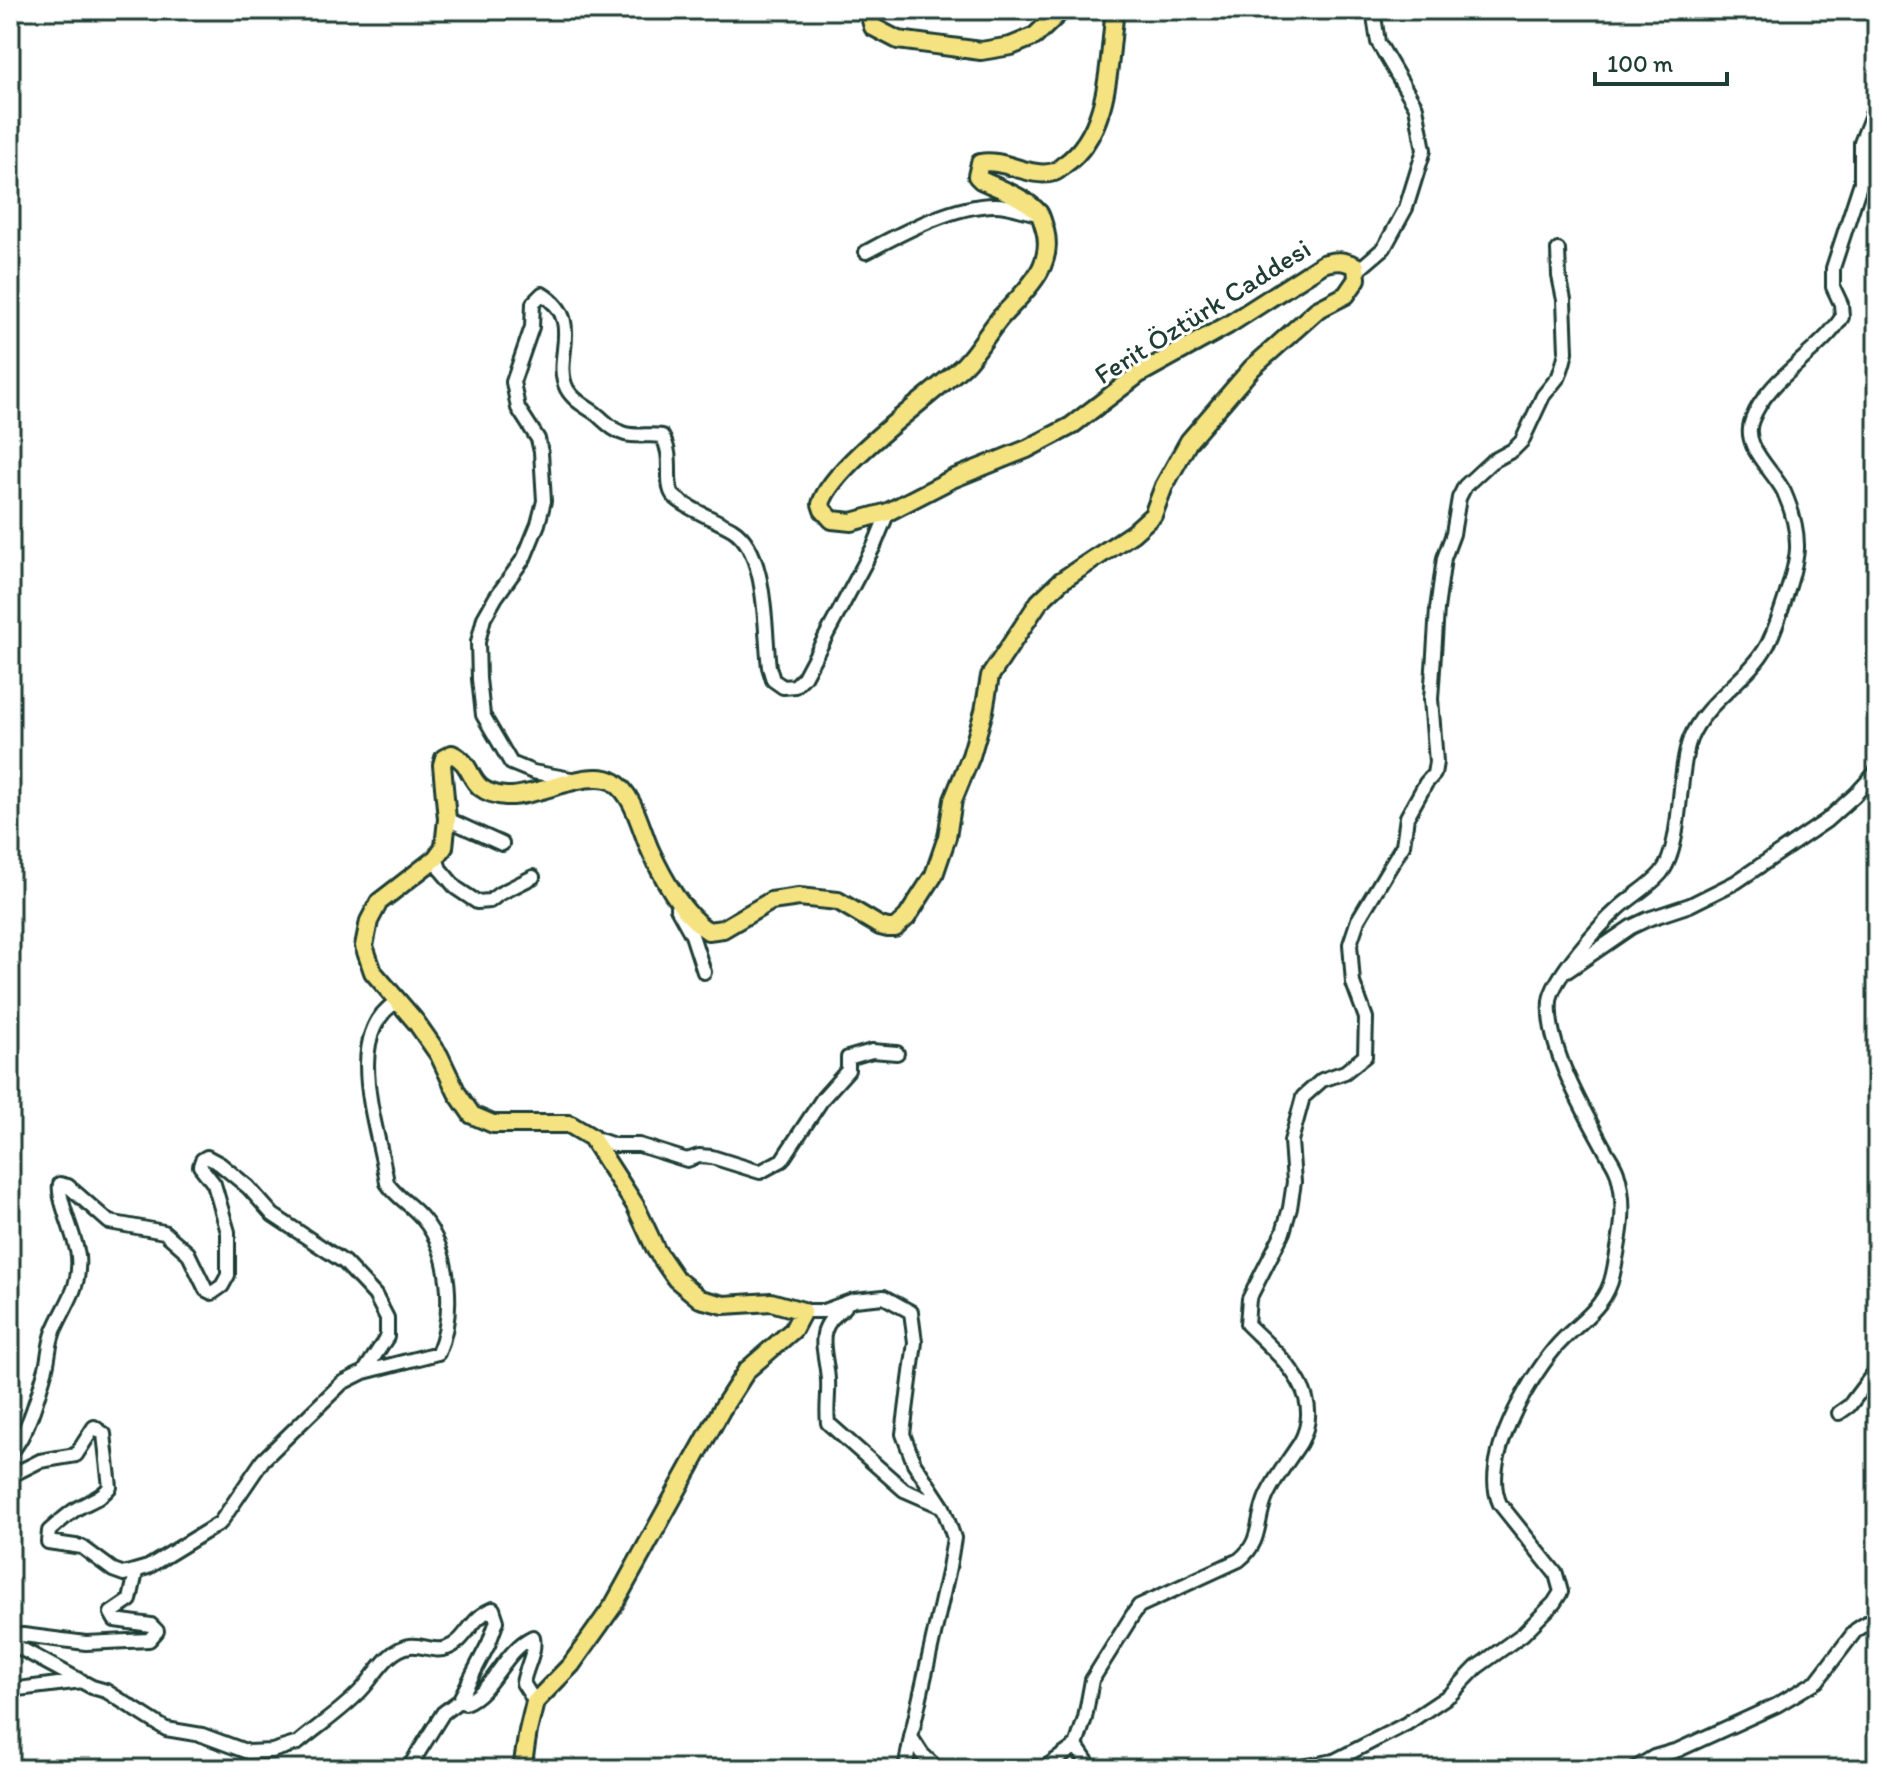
<svg xmlns="http://www.w3.org/2000/svg" width="1887" height="1779" font-family="Itim,sans-serif">
<rect width="100%" height="100%" fill="#fff"/>
<filter id="ink" filterUnits="userSpaceOnUse"><feTurbulence type="fractalNoise" baseFrequency=".0125" numOctaves="2"/><feDisplacementMap in="SourceGraphic" scale="16" xChannelSelector="R" yChannelSelector="G"/><feConvolveMatrix kernelMatrix="1 2 1 2 8 2 1 2 1" color-interpolation-filters="sRGB"/></filter>
<g filter="url(#ink)">
<g fill="none" stroke-linecap="round" stroke-linejoin="round">
<defs>
<path id="minor" d="M866,252C902,233 953,205 995,205C1010,205 1023,211 1038,214
M1356,272L1384,248L1406,208L1424,150L1416,107L1378,42L1373,10
M571,779L533,772L511,763L483,715L479,679L478,642L484,618L496,597L524,558L538,524L544,501L541,452L538,439L518,408L513,382L532,327L533,303L542,294C586,321 551,358 567,389C573,400 585,406 595,413C604,420 613,431 625,434C637,437 650,434 662,436C675,457 664,482 673,495C682,506 718,521 732,529C768,551 764,629 769,667L773,680L783,687L795,686L804,677L874,546L888,512
M447,819L502,844
M436,858L440,869L456,888L477,902L490,901L499,894L533,877
M677,908L692,935L704,972
M1567,971L1631,927L1648,919L1690,905L1736,882L1826,821L1855,795L1877,771
M591,1137L614,1145H639L687,1160L699,1156L712,1157L760,1172L782,1160L823,1098L848,1070V1058L872,1051L897,1053
M845,1307C812,1330 826,1347 828,1380C829,1395 826,1408 828,1423L904,1490L943,1507
M803,1311H824L854,1300L884,1297L911,1312L915,1342L903,1434L914,1463L943,1507L954,1538L949,1568L911,1737L922,1754L938,1769
M1839,1413L1849,1406L1877,1369
M10,1453C28,1435 39,1392 46,1368C49,1356 49,1343 54,1331C65,1304 81,1289 78,1256C76,1237 57,1199 60,1184L68,1186L109,1222L164,1232L188,1253L206,1290L212,1293L222,1286L228,1275V1232L214,1184L200,1166L202,1160L207,1157L220,1164L248,1187L273,1215L344,1262L375,1295L387,1318V1337L364,1372
M10,1476L40,1461L76,1455L94,1427L104,1434L110,1487C100,1499 89,1501 76,1509C67,1515 58,1523 49,1531L48,1542L82,1547L113,1570L124,1574L148,1567L220,1523L263,1460L342,1383L364,1372L438,1353C455,1314 451,1252 423,1219C412,1205 397,1198 387,1183C380,1132 340,1034 398,1001
M10,1636L23,1635L86,1643L149,1640L157,1631L151,1625L115,1620L111,1613L130,1600L136,1572
M10,1637L16,1646L92,1687L106,1691L166,1729L202,1735L248,1752L272,1751L298,1743C319,1725 346,1708 364,1687C377,1672 389,1649 410,1646C422,1644 434,1653 447,1648C467,1641 470,1617 493,1609L497,1621L489,1643L459,1701L465,1703C494,1691 503,1651 533,1637C536,1653 526,1666 523,1683L535,1702
M1877,1663V1674
M10,1690L82,1681
M1076,1746L1085,1718L1092,1680L1132,1616L1139,1606L1239,1560C1263,1541 1255,1521 1267,1495C1276,1476 1289,1460 1300,1443C1328,1393 1278,1355 1247,1324L1249,1299L1283,1232L1290,1208L1294,1182L1291,1141L1303,1097L1322,1080L1345,1072L1365,1056L1366,1018L1353,983L1350,944L1358,920L1403,845L1407,817L1426,783L1434,774L1436,762L1431,699L1437,609L1444,558L1453,534L1459,498L1465,486L1491,462L1513,450L1522,441L1543,396L1559,376L1563,364L1566,352L1564,300L1559,276L1558,250
M1076,1746L1092,1769
M408,1769L443,1713L459,1701
M905,1769L911,1737
M1043,1769L1076,1746
M1291,1769L1334,1761L1406,1724L1451,1694L1477,1667L1523,1634L1554,1603L1561,1592L1556,1574L1500,1504C1480,1461 1527,1382 1555,1348C1576,1323 1606,1309 1613,1274C1620,1239 1628,1207 1617,1172C1614,1163 1608,1156 1604,1148C1583,1109 1546,1046 1550,1001C1552,978 1601,924 1619,908C1632,896 1649,887 1661,873C1683,847 1677,772 1690,739C1705,701 1749,680 1768,644C1777,625 1798,566 1797,545C1797,528 1791,508 1784,492C1773,470 1741,446 1752,420C1767,378 1819,354 1842,317L1841,304L1833,287V268L1861,182V143L1877,102
M1634,1769L1654,1757L1678,1750L1777,1705L1817,1681L1856,1630L1877,1616"/>
<path id="major" d="M868,10L873,27L898,40L981,51L1011,46L1035,36L1062,10
M522,1769L528,1731L535,1702L571,1665L613,1606L722,1409L747,1370L793,1330L803,1311L771,1302L724,1305L700,1299L676,1279L656,1250L635,1205L591,1137L569,1124H493L472,1115L457,1093L439,1055L416,1022L373,972L364,946L369,921L379,902L436,858L444,847L447,819L442,765L444,758L452,754C478,766 464,792 506,796C536,798 590,767 614,782C635,796 641,831 651,852C663,878 684,916 708,931L723,929L771,901L799,897L838,901L880,926L888,928H895L907,917L934,875L947,837L953,800L971,756L984,711L990,676L1039,602L1061,581L1133,533L1153,515L1164,486L1189,441L1252,368L1317,310L1346,295L1357,279L1356,266C1343,260 1336,260 1323,264L1228,325L1139,374L1071,426L1027,449L952,479L888,512L852,522L832,520L823,510L821,504C831,466 932,395 964,365C978,351 988,332 1001,317C1024,292 1055,267 1045,230C1043,224 1042,218 1039,213C1025,197 1000,189 981,180L977,176L980,163C1004,158 1030,179 1054,172C1058,171 1061,167 1064,165C1111,132 1108,62 1115,10"/>
</defs>
<use href="#minor" stroke="#1f3d34" stroke-width="18"/>
<use href="#major" stroke="#1f3d34" stroke-width="22"/>
<use href="#minor" stroke="#fff" stroke-width="12"/>
<use href="#major" stroke="#f5e382" stroke-width="16"/>
</g>
</g>
<g text-anchor="middle" stroke-width="6" stroke-linejoin="round" paint-order="stroke">
<g font-size="28" fill="#1f3d34" stroke="#fff">
<text transform="translate(1202 311) rotate(-32)" y="10">Ferit Öztürk Caddesi</text>
</g>
</g>
<rect width="1887" height="1779" fill="none" stroke="#fff" stroke-width="40"/>
<rect x="20" y="20" width="1847" height="1739" fill="none" stroke="#1f3d34" stroke-width="3" filter="url(#ink)"/>
<path d="M1595 72v12h132v-12" fill="none" stroke="#1f3d34" stroke-width="4"/>
<text x="1607" y="72" font-size="24" fill="#1f3d34" stroke="#ffffff" stroke-width="6" paint-order="stroke">100 m</text>
</svg>
